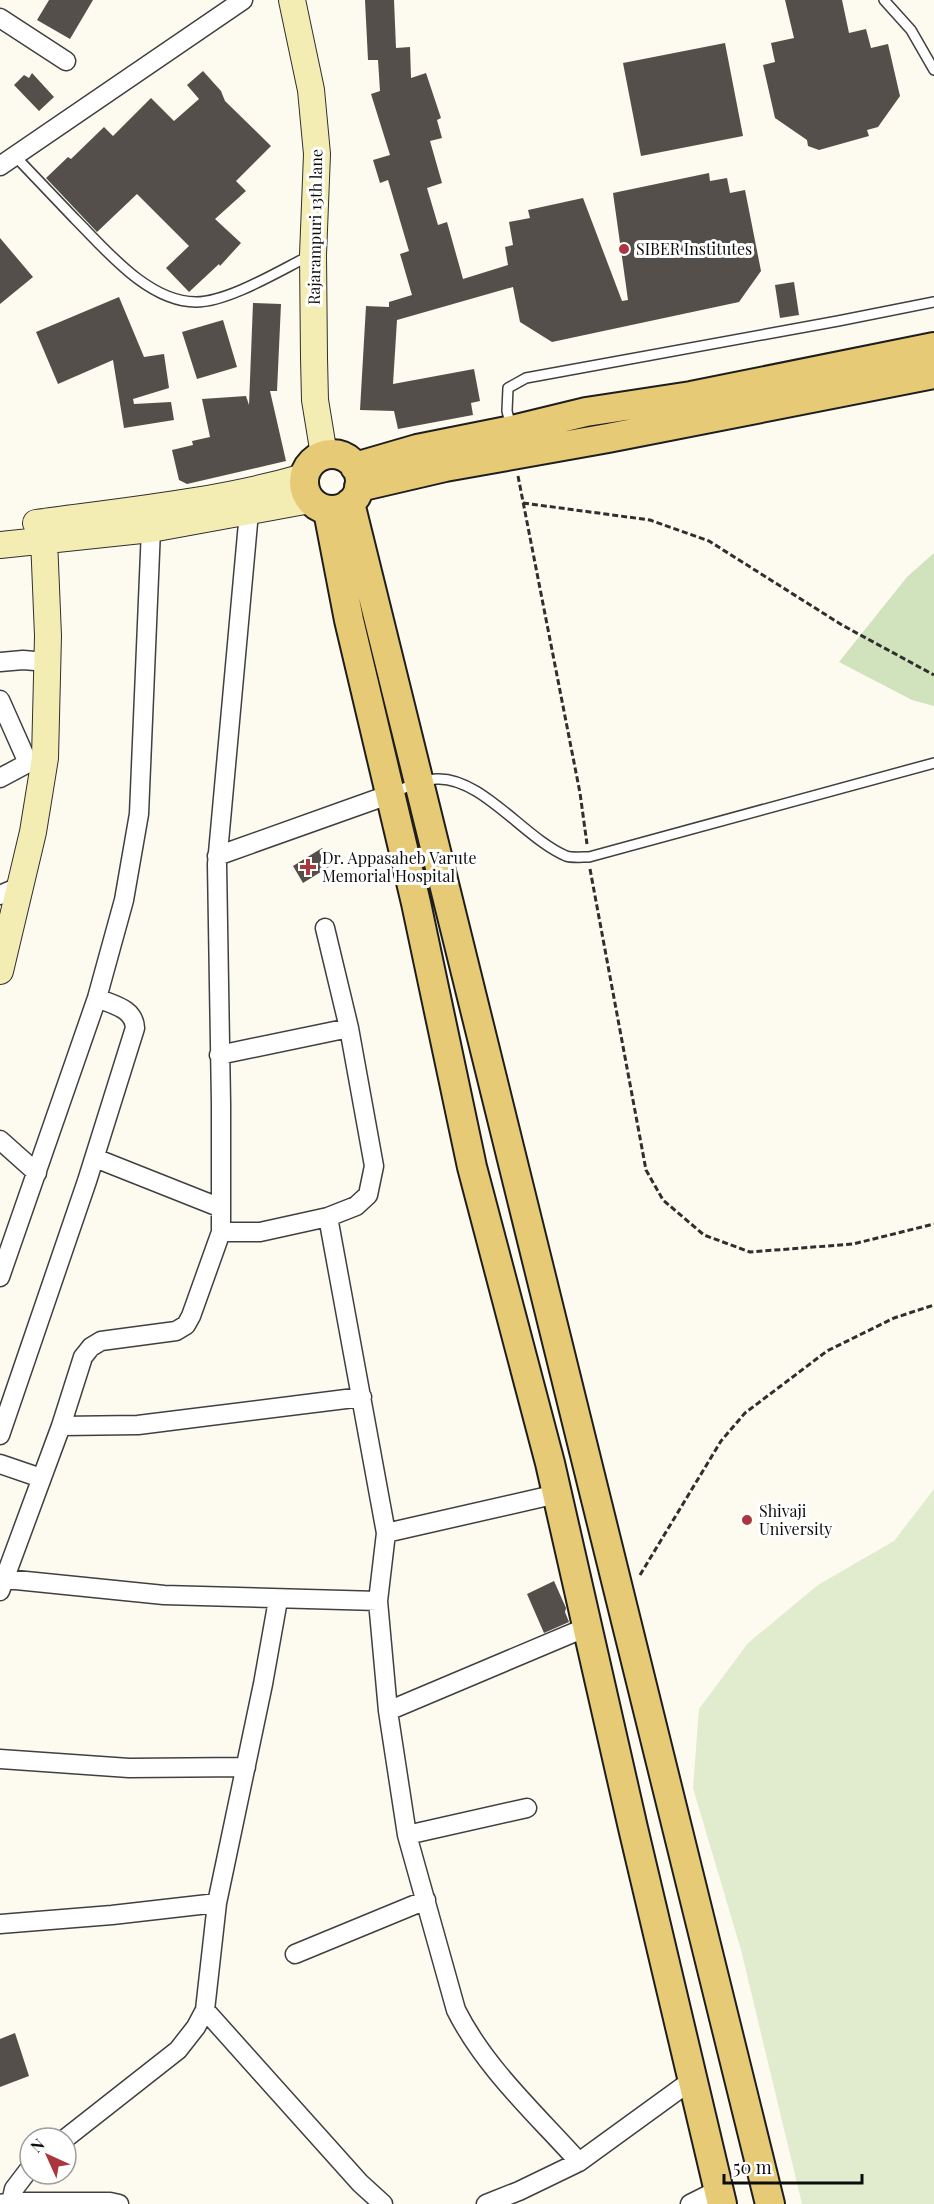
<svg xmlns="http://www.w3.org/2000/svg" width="934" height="2204" font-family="'Playfair Display',serif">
<rect width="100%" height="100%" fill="#fdfaef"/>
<path fill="#d1e3bd" d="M934,553V706L912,700L839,662L907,577Z"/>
<path fill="#e1ecce" d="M934,1489V2204H802L741,1950L693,1788L699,1709L748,1643L818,1585L894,1541Z"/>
<path fill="#544f4b" d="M49,0H93L70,39L37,20Z
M365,0H394L396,48L410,47L411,78L426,73L441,118L437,120L442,138L430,141L442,183L427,188L438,225L447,222L463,279L508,265L505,247L513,245L509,222L530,218L528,210L583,198L622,301L628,300L613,193L709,173L710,181L727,178L730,193L745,190L761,271L739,302L552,342L520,322L513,287L397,320L393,384L474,369L480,401L471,403L473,415L398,429L394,411L360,410L366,306L389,307V302L412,295L400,254L409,251L388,180L380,183L373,160L390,155L371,94L380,91L378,60H368Z
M785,0H842L849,33L866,29L871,48L888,44L900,96L878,127L867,130L869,136L819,150L808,146L807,140L775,118L763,65L775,62L771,43L794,38Z
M725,43L743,136L641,156L623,63Z
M203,71L221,91L225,101L271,146L236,181L246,191L215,219L241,243L220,266L219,264L189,292L166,268L189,246L137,194L97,232L46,178L68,157L71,159L104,127L113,136L151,98L174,121L199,99L187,85Z
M32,73L54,97L39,111L14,85L24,75L29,78Z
M0,238L33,277L0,304Z
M794,282L799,315L780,318L775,285Z
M119,297L144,357L164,354L169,388L133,399L134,404L171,402L174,420L124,428L113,360L58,384L36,332Z
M253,303L281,304L277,391H270L286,461L187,484L179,480L172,450L193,445L192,441L210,437L202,399L246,396L249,405Z
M223,320L237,367L197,379L182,332Z
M322,848L332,865L303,883L293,866Z
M554,1581L566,1608L565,1612L569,1622L544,1633L527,1594Z
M15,2033L29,2076L0,2087V2039Z"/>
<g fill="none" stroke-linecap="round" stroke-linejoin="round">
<defs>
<path id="lane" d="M884,0L911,30L934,70
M15,156C35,177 55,198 75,219C106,250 148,302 196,302C228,302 279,271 309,256
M511,427L507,411L508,388L526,378L838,321L934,302
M393,793C407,787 421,780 436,779C481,776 525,839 566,856C572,858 582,857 589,857L934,763"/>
<path id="street" d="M0,18L66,61
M0,166L243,0
M0,662L23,660L47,662
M0,700L28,763
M0,778L28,763L40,759
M217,856L391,794
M0,895L21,886
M219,1055L349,1028
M0,1140L37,1173
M95,1158L221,1208
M328,1217L386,1533L378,1601L388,1711L407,1835L456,2010C485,2068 536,2114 579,2162
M221,1232H260L328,1217L356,1206L368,1195L374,1166L349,1028L325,928
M0,1277L97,998L124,900L139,814L151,529
M61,1426L138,1425L362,1397
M0,1435L87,1181L135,1028C134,1008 113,1005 97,998
M0,1464L41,1478
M386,1533L557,1494
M0,1576L6,1579L164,1595L378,1601
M0,1591L61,1426L83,1357L91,1347L101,1341L176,1331L186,1325L191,1316L221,1232V1104L217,864L249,512
M388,1711L587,1627
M0,1759L129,1768L246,1767
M407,1835L527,1808
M0,1924L112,1915L217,1903
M295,1954L426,1900
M205,2010L360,2183L383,2204
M66,2138L178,2050L196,2027L205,2010L217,1903L263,1684L278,1600
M11,2202L14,2189L30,2168
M0,2204L11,2202H110L119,2204
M486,2204L519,2191L579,2162L692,2080
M690,2204L718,2190"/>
<path id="secondary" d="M292,0L311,90L317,154L313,255L314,358L315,400L324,455
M36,523C125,511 218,502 304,477
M0,545L151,529L310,500
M0,971L33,832L45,758L48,636L44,539"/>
<path id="primary" d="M304 482a28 28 0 1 1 56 0a28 28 0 1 1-56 0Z
M355,467L417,449L512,430L586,412L691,396L934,347
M359,487L445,467L608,438L934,374
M350,503L770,2204
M328,511L349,620L416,903L472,1167L550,1463L633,1828L722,2204"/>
</defs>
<use href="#lane" stroke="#404040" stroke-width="12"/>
<use href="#street" stroke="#404040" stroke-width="21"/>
<use href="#secondary" stroke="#2f2f2f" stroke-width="28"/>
<use href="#primary" stroke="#1e1e1e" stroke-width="32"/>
<path stroke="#2f2f2f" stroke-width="3" stroke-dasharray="6 3" stroke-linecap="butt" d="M518,476L580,793L587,844
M523,503L650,520L709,541L842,625L934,675
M590,869L646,1170L663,1200L704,1235L750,1252L853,1244L934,1224
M640,1575L721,1441L745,1413L827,1351L894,1318L934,1305"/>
<use href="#lane" stroke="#fff" stroke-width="9"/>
<use href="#street" stroke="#fff" stroke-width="18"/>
<use href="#secondary" stroke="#f4edb3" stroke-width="26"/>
<use href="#primary" stroke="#e7ca76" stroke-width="28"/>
</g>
<g fill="#ab373e" stroke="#fff" stroke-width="2">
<circle cx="624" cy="249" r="6"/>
<path d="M305 858h6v6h6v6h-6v6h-6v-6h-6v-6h6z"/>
<circle cx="747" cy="1520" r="6"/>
</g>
<g text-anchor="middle" stroke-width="6" stroke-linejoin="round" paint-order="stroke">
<g font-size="16" fill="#0d0d0d" stroke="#fff">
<text transform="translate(315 227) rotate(-89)" y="6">Rajarampuri 13th lane</text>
</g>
<g font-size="16" fill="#0d0d0d" stroke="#fff" text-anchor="start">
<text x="636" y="255">SIBER Institutes</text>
<text x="322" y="864">Dr. Appasaheb Varute<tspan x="322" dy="18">Memorial Hospital</tspan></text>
<text x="759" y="1517">Shivaji<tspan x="759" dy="18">University</tspan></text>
</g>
</g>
<g transform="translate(48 2156) rotate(315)"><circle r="28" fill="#ffffff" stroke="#9e9e9e" stroke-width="1.5"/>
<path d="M0-4.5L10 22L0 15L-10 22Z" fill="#ab373e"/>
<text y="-9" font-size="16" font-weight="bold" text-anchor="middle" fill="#0d0d0d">N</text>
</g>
<path d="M724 2174v9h138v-9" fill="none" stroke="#0d0d0d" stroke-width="3"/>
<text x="733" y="2174" font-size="18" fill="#0d0d0d" stroke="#ffffff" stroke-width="4.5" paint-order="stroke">50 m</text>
</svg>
